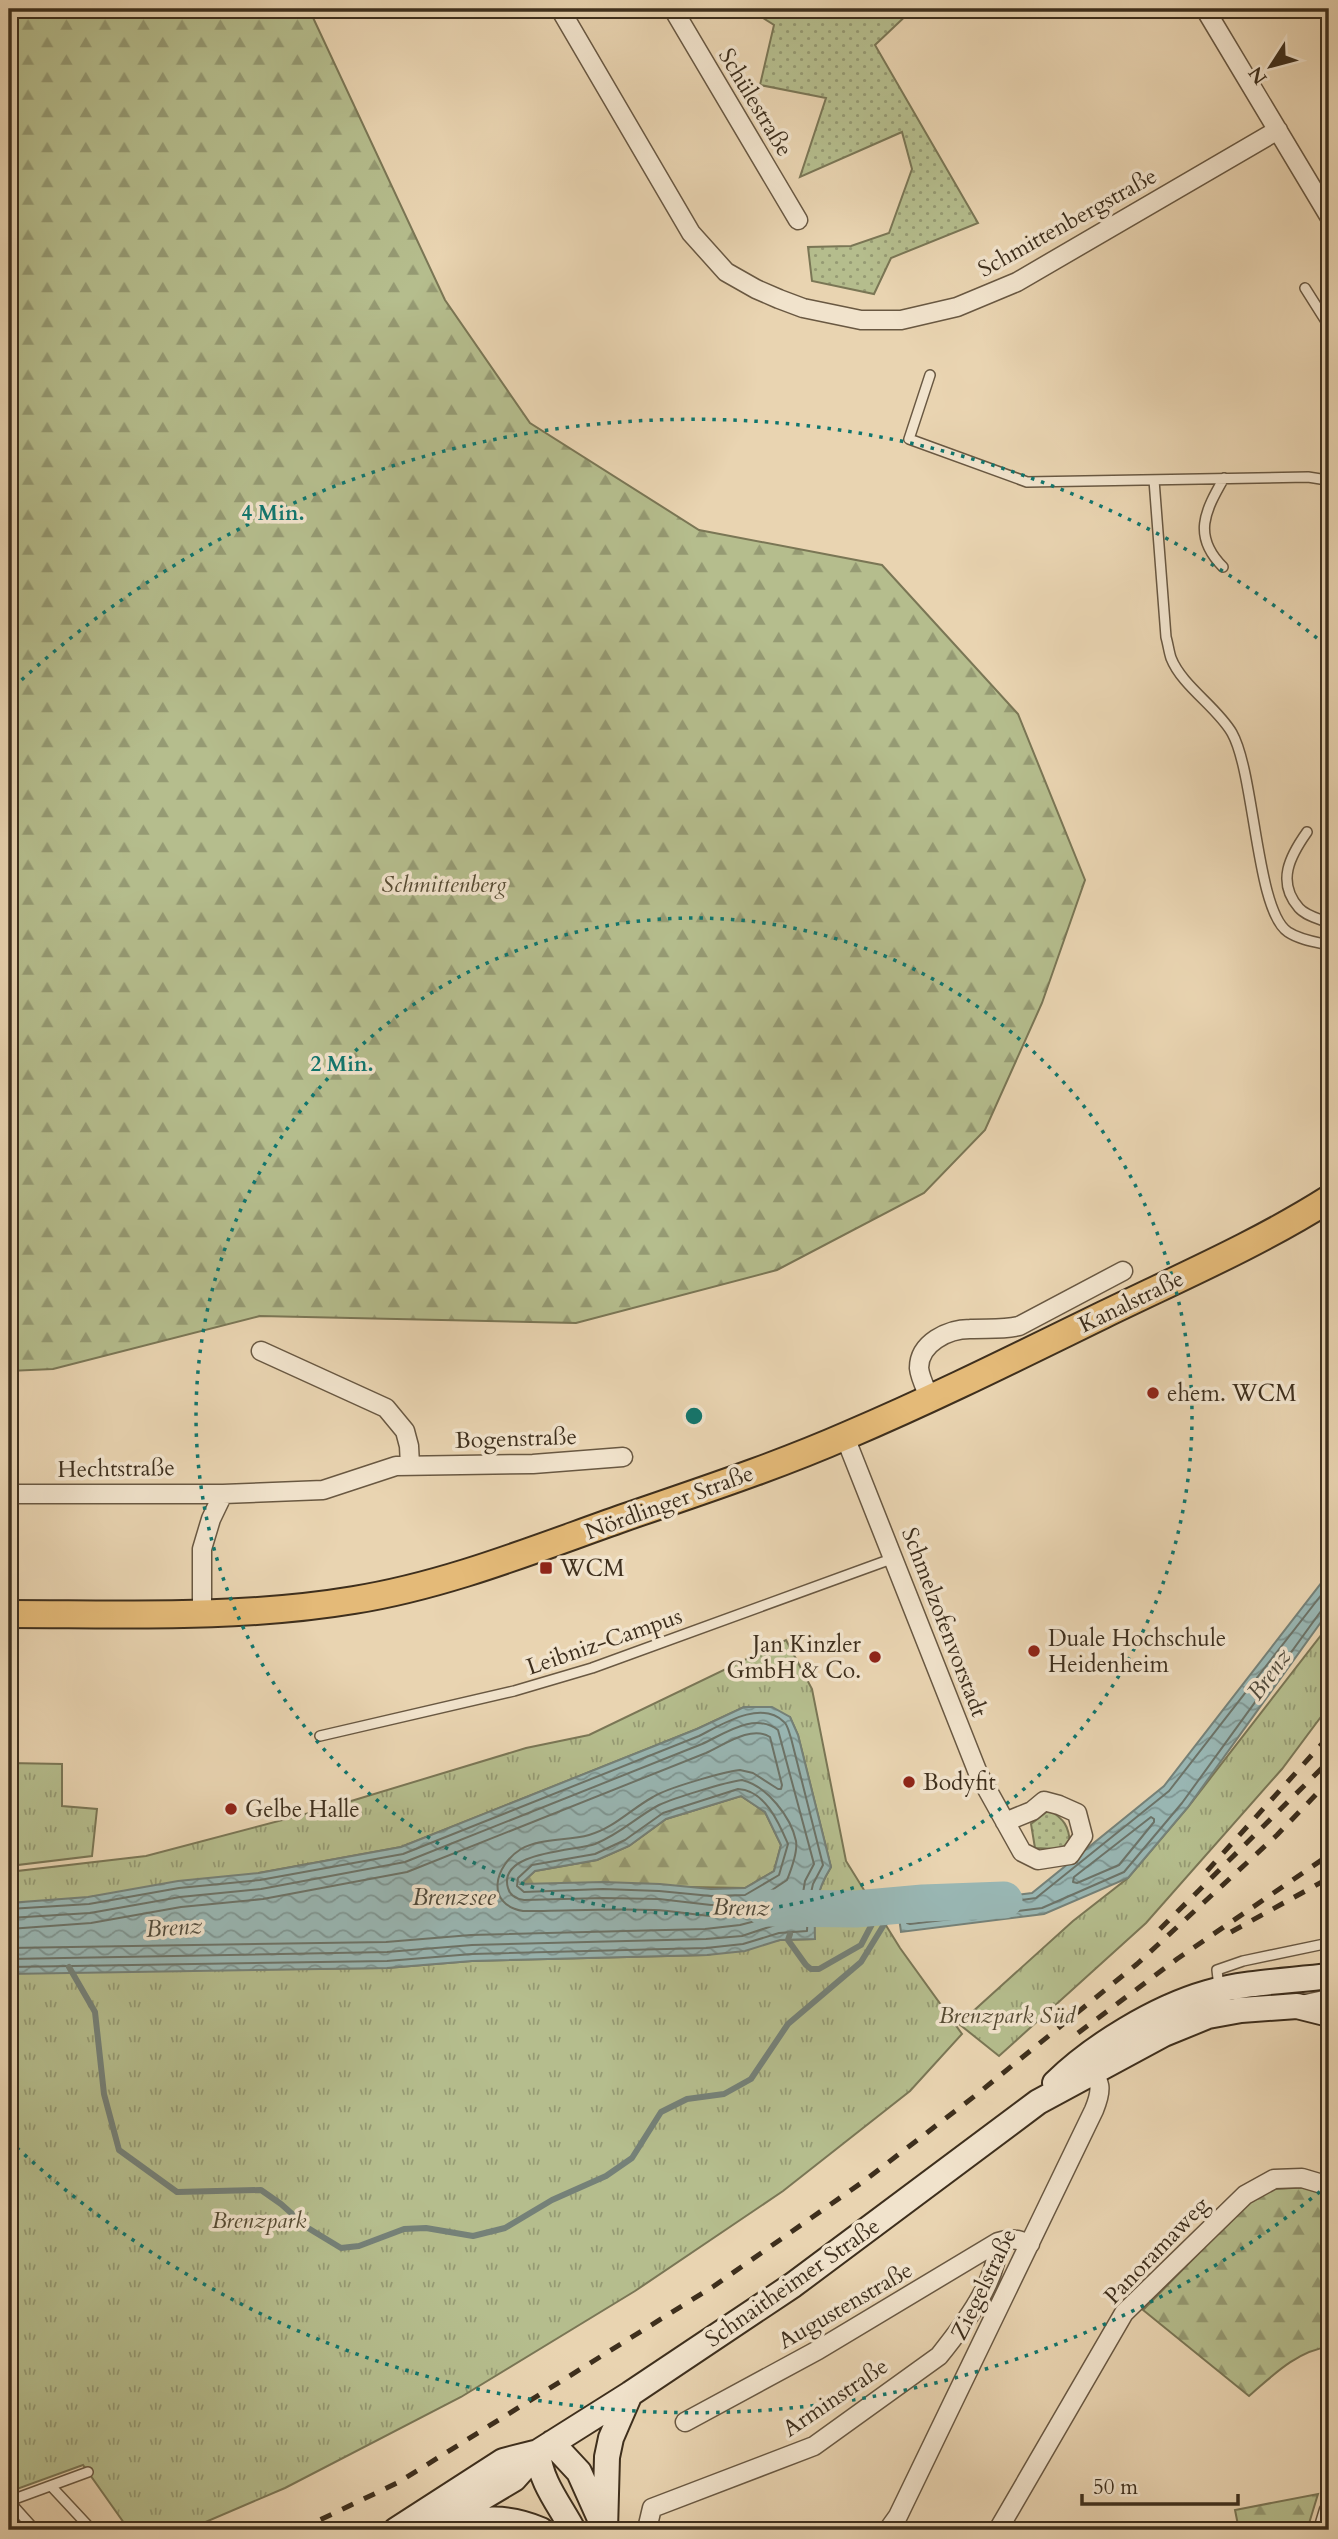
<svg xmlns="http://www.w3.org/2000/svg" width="1338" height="2539" font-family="Cardo,serif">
<defs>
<pattern id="grass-dots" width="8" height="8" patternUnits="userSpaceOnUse" patternTransform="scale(1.75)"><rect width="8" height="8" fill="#b5bd8d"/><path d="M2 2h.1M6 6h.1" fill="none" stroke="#959a73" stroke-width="1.8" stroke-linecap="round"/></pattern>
<pattern id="forest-firs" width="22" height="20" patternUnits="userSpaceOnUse" patternTransform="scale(1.75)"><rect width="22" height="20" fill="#b5bd8d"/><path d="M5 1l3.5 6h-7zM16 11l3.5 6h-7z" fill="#959a73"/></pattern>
<pattern id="park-tufts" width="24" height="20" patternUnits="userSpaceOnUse" patternTransform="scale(1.75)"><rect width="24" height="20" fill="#b5bd8d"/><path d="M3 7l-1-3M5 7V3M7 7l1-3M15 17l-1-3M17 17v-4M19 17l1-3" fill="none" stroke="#959a73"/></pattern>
<pattern id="water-waves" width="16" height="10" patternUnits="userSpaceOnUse" patternTransform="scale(1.75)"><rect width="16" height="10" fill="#99b7b4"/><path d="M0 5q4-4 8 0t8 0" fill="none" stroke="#7e9592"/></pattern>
</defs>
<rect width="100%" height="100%" fill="#e9d4b1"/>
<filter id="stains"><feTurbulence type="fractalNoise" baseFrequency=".00286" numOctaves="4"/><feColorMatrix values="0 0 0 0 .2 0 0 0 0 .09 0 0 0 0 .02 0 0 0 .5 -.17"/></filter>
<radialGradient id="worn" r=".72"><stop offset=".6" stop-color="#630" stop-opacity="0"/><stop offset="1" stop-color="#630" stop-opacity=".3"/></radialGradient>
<path fill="url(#grass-dots)" stroke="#7a7655" stroke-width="2" d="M749,9H913L875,45L978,223L891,258L874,294L812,281L808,247L851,246L889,233L912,169L902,132L800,177L826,98L760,85L774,25Z
M1049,1810C1064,1819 1069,1826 1070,1844L1056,1849L1035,1848L1031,1824Z"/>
<path fill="url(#forest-firs)" stroke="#7a7655" stroke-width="2" d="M9,9H309L445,300L530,423L699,530L882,565L1018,714L1085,880L1042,1003L985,1130L924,1193L777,1270L576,1323L260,1316L53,1369L9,1371Z
M741,1796L765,1812L781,1845L774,1871L745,1888L520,1884L535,1871L597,1860L629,1846L666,1819Z
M1312,2187L1329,2196V2347C1298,2350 1272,2376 1249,2396L1143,2310L1247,2204L1274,2189Z
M1318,2494L1307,2530H1239L1235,2510Z"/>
<path fill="url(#park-tufts)" stroke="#7a7655" stroke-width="2" fill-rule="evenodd" d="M1329,1625V1706L1282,1769L1146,1923L999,2056L959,2024L1073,1921L1128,1878L1188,1807Z
M786,1640L812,1689L846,1861L900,1948L962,2034L910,2091L783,2191L635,2291L461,2397L285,2488L187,2530H129L83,2465L17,2489L9,2463V1872L146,1856L328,1808L526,1748L589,1735ZM744,1707L790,1717L798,1735L831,1867C815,1893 814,1909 814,1939L780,1940L707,1955L472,1961L387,1968L216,1970L259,1873L401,1847L697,1729Z
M9,1763L62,1764V1806L97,1809L92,1856L9,1866Z"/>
<path fill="url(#water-waves)" stroke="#758178" stroke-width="2" fill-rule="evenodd" d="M1329,1573V1611L1188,1807L1128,1878L1044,1914L901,1932L898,1910L1032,1893L1164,1786Z
M744,1707H772L790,1717L798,1735L831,1867C815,1893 814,1909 815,1939L780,1940L745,1951L707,1955L472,1961L387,1968L9,1974V1903L88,1897L178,1881L259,1873L401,1847L697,1729ZM741,1796L765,1812L781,1845L774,1871L745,1888L711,1889L660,1884L603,1882L521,1884L535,1871L597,1860L629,1846L666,1819Z"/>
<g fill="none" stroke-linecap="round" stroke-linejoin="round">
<path stroke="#6c7368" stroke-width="2" d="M1329,1585L1169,1791L1036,1898L909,1916L906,1918L907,1923L910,1924L1042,1908L1124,1872L1182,1803L1321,1611L1329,1608
M742,1780C767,1786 791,1817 796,1841C798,1852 791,1870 787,1880L754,1902L746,1904L711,1905L659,1899L603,1898L524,1900C516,1899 510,1896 508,1888C497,1851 576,1851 595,1844C622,1833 636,1817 659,1805C674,1798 726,1782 742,1780Z
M738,1789C765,1790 779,1823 788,1844L779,1875L745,1895L711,1896L659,1891L603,1889L524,1892L517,1886L518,1878L532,1865L595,1854L625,1840L663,1813Z
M1151,1817L1154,1819V1822L1119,1865L1077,1883L1073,1882L1074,1877Z
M9,1909L89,1904L179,1888L260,1880L403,1854L699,1736C721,1725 761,1699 784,1722C788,1725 789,1733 791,1738L823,1865L813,1884L808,1906L807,1931L779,1933L743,1944L706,1948L472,1954L387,1961L9,1967
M9,1918L90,1913L180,1897L261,1889L405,1862L702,1744C726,1733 754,1712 778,1730L814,1864L805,1881L798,1923L778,1924L742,1936L706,1939L472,1945L387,1952L9,1959
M9,1929L91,1923L181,1907L263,1899L407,1872L706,1753C724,1745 751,1725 770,1737L782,1785L781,1789H778L753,1773L740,1770C723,1772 667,1788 653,1797C631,1809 614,1828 589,1835C568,1841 540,1838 521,1849C495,1865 484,1904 523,1911C567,1911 610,1908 654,1910C685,1911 720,1922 751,1914C763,1911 774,1901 785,1895L789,1897L786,1913L740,1925L705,1929L471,1935L386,1942L9,1948"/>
<path stroke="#758178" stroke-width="6" d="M790,1934L788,1940L806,1965L811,1969H819L861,1945L881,1907
M69,1967L95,2012L104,2094L119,2150L177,2192L261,2190L281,2204L308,2228L341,2248L359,2246L404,2229L426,2228L473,2236L505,2228L552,2200L606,2176L632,2158L661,2112L687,2099L724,2094L751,2079L788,2024L861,1962L896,1905"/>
<path stroke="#99b7b4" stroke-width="37" d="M765,1908L856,1909L923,1903L1004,1900"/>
<defs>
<path id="lane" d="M1305,288L1329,326
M930,375L909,439L1027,482L1308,477L1327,480L1329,482
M1154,480L1166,637C1168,644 1169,652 1171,658C1182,686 1217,707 1232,733C1255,774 1256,911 1288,932C1300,940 1316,942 1329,945
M1223,567C1192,536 1205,511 1224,478
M1307,832C1290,856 1276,882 1299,908C1306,916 1320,919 1329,923
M320,1736L514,1691L592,1668L894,1558
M1219,1987L1217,1970L1243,1961L1329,1943
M51,2486L92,2530
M9,2501L88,2472
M9,2501L35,2530"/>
<path id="street" d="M560,9L691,233L726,272L756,289L779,299L803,308L861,320H901L957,307L1017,282L1278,130
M673,9L798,220
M1205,9L1329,216
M261,1351L386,1408L405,1431L409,1446L410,1465
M930,1399C926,1389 920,1378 919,1368C919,1343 948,1329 970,1329C987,1328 1002,1330 1019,1326L1123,1271
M845,1437L978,1773L1022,1852L1038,1860L1070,1855L1083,1836L1077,1813L1059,1805L1044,1801L1032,1811L1005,1822
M9,1494H223L323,1490L396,1466L533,1464L623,1457
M202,1613V1549L211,1519L223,1494
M1301,2005L1329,1999
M685,2422L818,2350L998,2242C1011,2238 1018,2239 1030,2244
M647,2529L652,2508L814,2446L939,2356C963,2326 998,2281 998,2242
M888,2530L898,2516L1094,2110C1103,2088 1101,2083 1088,2064
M998,2530L1124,2313L1245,2195L1274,2179L1302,2178L1329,2186
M1323,2530L1329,2510"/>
<path id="secondary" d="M1055,2083C1093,2046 1155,2008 1207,1993C1246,1982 1289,1981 1329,1976
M552,2443L579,2472L601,2521
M538,2452C540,2482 560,2505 573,2530
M396,2530L503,2461L538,2452
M428,2530L514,2479L538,2452L630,2394L793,2285L1038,2102L1164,2034L1208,2016L1241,2010L1297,2006L1329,2014
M447,2530C478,2515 511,2517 541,2530
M605,2530L607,2457L611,2438L630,2394"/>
<path id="primary" d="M9,1614C124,1614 240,1619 354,1600C447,1585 535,1549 623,1518C698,1492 775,1467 848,1435C935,1398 1019,1356 1103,1315C1179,1278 1258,1244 1329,1199"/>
</defs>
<use href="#lane" stroke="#695842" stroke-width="12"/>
<use href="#street" stroke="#695842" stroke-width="21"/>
<use href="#secondary" stroke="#3e2f1d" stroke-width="28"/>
<use href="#primary" stroke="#3e2f1d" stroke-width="30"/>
<use href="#lane" stroke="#f1e3cc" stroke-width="9"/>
<use href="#street" stroke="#f1e3cc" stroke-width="18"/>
<use href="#secondary" stroke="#f1e3cc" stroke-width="24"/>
<use href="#primary" stroke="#e4ba78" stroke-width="26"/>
<path stroke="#3e2f1d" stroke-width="5" stroke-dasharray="12 12" stroke-linecap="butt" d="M1207,1871L1329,1736
M1160,1929L1329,1761
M1231,1932L1329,1878
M1078,2033L1177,1959L1329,1855
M299,2530L399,2482L714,2286L864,2181L976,2095L1137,1964L1277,1835L1329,1781"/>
</g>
<g fill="none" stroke="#0f766e" stroke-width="3.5" stroke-dasharray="3.5 7">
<circle cx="694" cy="1416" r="498"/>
<path d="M1328 2185A997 997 0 0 1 14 2145M14 687A997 997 0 0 1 1328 647"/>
</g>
<g fill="#8f2418" stroke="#f1e3cc" stroke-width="2.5">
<circle cx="1153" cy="1393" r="7"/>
<rect x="539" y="1561" width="14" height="14" rx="3.5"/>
<circle cx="1034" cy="1651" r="7"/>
<circle cx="875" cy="1657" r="7"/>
<circle cx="909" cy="1782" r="7"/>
<circle cx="231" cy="1809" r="7"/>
</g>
<g text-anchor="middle" stroke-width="7" stroke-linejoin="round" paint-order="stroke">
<g font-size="23" fill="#3e2f1d" stroke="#f1e3cc">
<text transform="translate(756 102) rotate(59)" y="8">Schülestraße</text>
<text transform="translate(1067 222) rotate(-29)" y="8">Schmittenbergstraße</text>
<text transform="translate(1131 1301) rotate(-26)" y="8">Kanalstraße</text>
<text transform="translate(516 1438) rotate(-2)" y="8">Bogenstraße</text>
<text transform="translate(116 1468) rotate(-1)" y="8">Hechtstraße</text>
<text transform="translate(669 1502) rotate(-20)" y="8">Nördlinger Straße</text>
<text transform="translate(945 1622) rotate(69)" y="8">Schmelzofenvorstadt</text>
<text transform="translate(604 1641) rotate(-19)" y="8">Leibniz-Campus</text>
<text transform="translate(1156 2250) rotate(-46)" y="8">Panoramaweg</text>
<text transform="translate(792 2282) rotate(-35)" y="8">Schnaitheimer Straße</text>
<text transform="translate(983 2284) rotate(-64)" y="8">Ziegelstraße</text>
<text transform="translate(845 2305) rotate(-30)" y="8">Augustenstraße</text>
<text transform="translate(835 2397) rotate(-34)" y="8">Arminstraße</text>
</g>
<g font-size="23" font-style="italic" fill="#564b33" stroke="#f1e3cc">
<text x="444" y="892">Schmittenberg</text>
<text x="1007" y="2023">Brenzpark Süd</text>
<text x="259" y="2228">Brenzpark</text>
</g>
<g font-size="23" fill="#3e2f1d" stroke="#f1e3cc" text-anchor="start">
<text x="1167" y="1401">ehem. WCM</text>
<text x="560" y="1576">WCM</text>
<text x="1048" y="1646">Duale Hochschule<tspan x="1048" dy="26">Heidenheim</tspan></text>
<text x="861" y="1652" text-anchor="end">Jan Kinzler<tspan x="861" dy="26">GmbH &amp; Co.</tspan></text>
<text x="923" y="1790">Bodyfit</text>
<text x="245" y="1817">Gelbe Halle</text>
</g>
<g font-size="24" font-style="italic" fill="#504a3b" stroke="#f1e3cc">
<text transform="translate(1269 1674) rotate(-54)" y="8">Brenz</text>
<text x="454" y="1905">Brenzsee</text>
<text transform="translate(741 1907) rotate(1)" y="8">Brenz</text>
<text transform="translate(174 1927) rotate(-4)" y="8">Brenz</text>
</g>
</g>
<circle cx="694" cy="1416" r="10" fill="#0f766e" stroke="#f1e3cc" stroke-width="3.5"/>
<g font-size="21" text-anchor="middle" font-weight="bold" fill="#0f766e" stroke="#f1e3cc" stroke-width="7" stroke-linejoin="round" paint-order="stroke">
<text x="273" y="520">4 Min.</text>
<text x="342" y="1071">2 Min.</text>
</g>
<rect width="1338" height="2539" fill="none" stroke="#e9d4b1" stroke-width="35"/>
<rect x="10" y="10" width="1317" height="2518" fill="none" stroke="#3e2f1d" stroke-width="3.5"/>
<rect x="18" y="18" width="1303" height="2504" fill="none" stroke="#3e2f1d" stroke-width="2"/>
<g transform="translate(1271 66) rotate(234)" stroke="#f1e3cc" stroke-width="5" paint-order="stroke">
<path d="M0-5L12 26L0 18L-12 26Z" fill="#3e2f1d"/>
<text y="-10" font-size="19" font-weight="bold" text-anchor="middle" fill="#3e2f1d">N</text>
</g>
<path d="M1082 2494v10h156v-10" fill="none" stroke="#3e2f1d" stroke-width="3.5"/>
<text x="1093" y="2494" font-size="21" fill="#3e2f1d" stroke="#f1e3cc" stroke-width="5" paint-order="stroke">50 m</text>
<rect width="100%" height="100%" filter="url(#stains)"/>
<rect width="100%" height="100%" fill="url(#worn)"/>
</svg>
